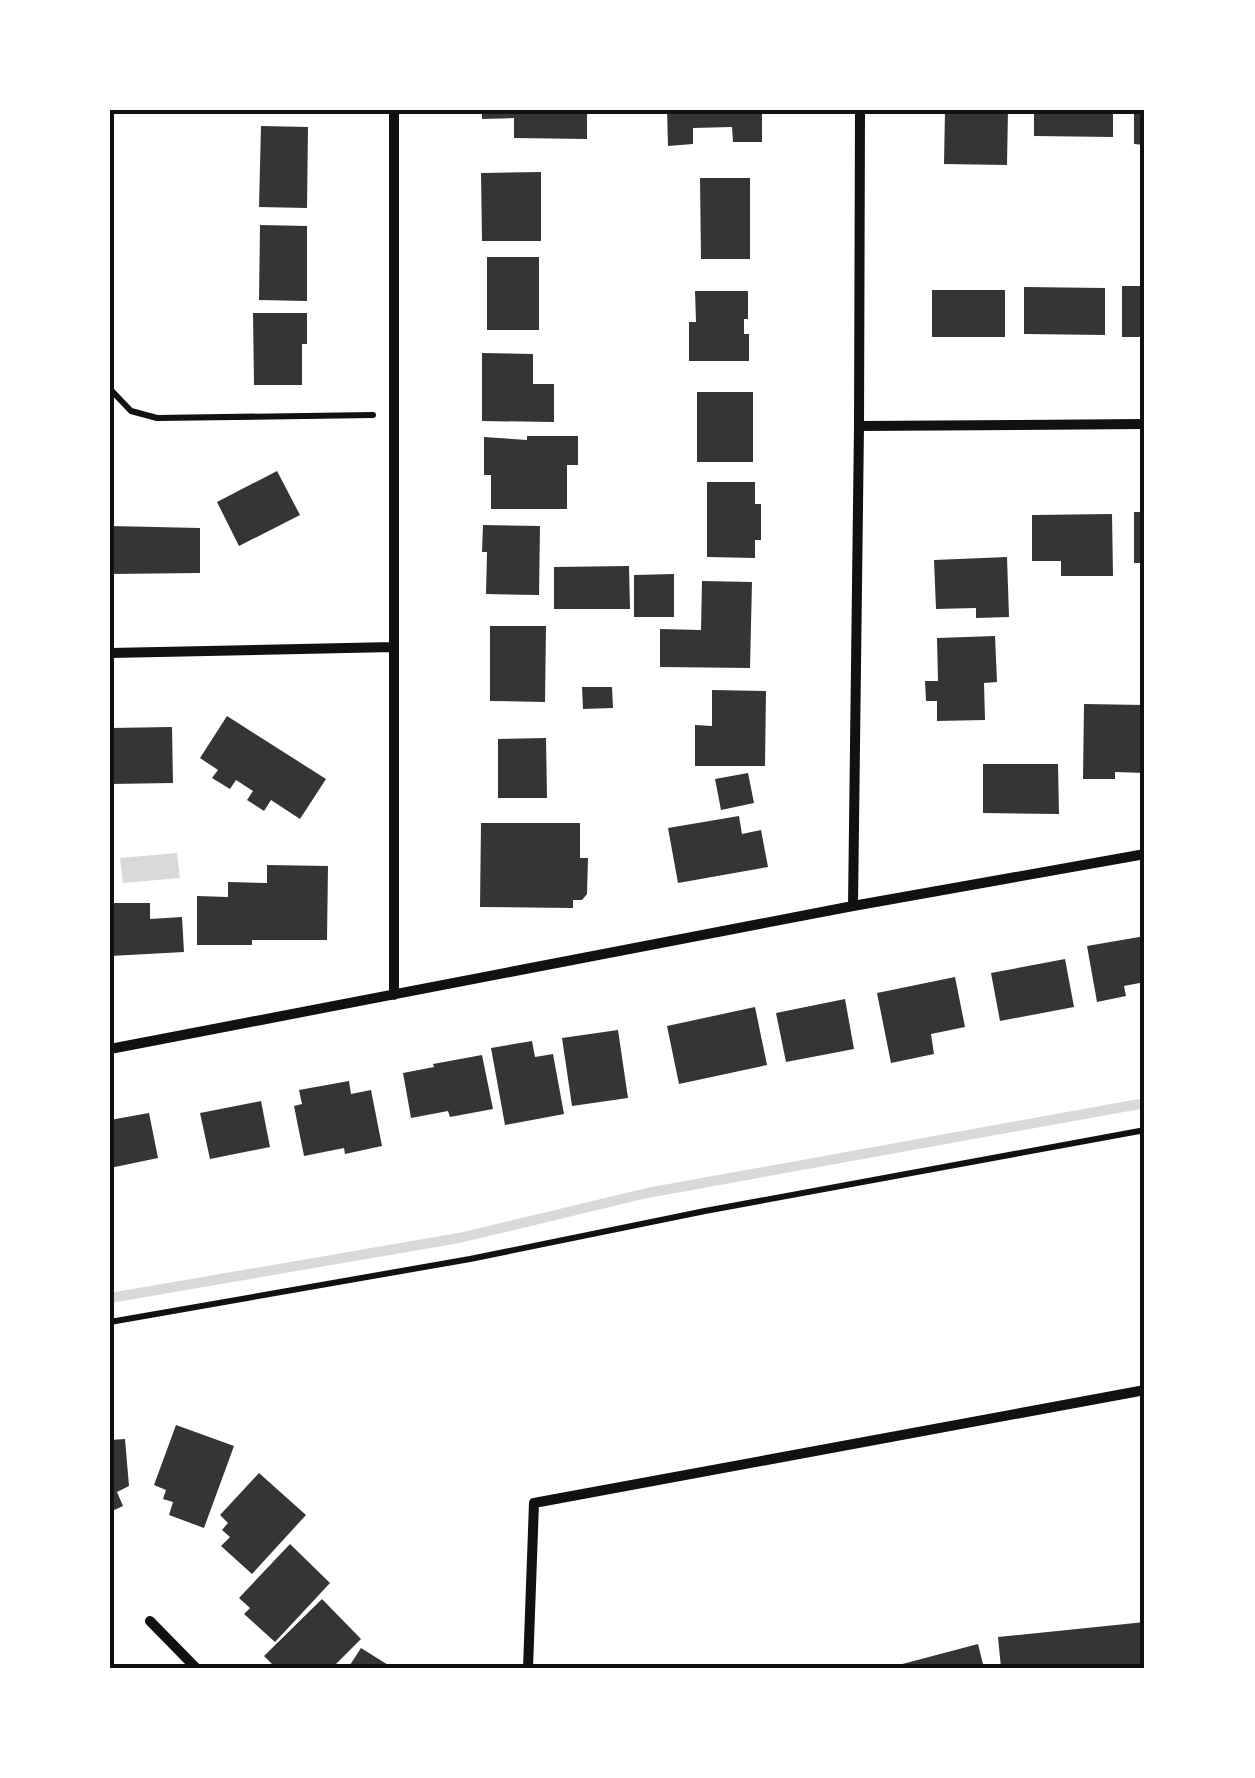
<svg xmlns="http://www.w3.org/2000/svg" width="1255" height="1778" font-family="'Open Sans',sans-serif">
<rect width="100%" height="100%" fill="#fff"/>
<path fill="#d9d9d9" d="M177,853L180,878L123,883L120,858Z"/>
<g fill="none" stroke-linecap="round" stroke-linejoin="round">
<path stroke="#d9d9d9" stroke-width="10" d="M110,1298L459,1238L647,1193L1145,1103"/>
</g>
<path fill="#353535" d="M238,110H289V114H238Z
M482,110H587V139L514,138V118L482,119Z
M667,110H762V142H733L732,127L693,128V144L668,146Z
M945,110L1008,111L1007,165L944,164Z
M1034,110H1113V137L1034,136Z
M1134,110H1145V145L1134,144Z
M261,126L308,127L307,208L259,207Z
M541,172V241H482L481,173Z
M700,178H750V259H701Z
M260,225L307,226V301L259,300Z
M487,257H539V330H487Z
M1122,286H1145V337H1122Z
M1024,287L1105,288V335L1024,334Z
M932,290H1005V337H932Z
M695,291H748V319H744V334H749V361H689V322H696Z
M253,313H307V344H302V385H254Z
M482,353L533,354V384H554V422L482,421Z
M697,392H753V462H697Z
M527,436H578V465H567V509H491V475H484V437L527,440Z
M277,471L300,515L239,546L217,502Z
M707,482H755V504H761V540H755V558L707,557Z
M1134,512H1145V563H1134Z
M1112,514L1113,576H1061V561H1032V515Z
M483,525L540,526L539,595L486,594L487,552H482Z
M110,526L200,528V573L110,574Z
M1007,557L1009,617L976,618V608L936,609L934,560Z
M629,566L630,609H554V567Z
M674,574V617H634V575Z
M702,581L752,582L750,668L660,667V629L701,630Z
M490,626H546L545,702L490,701Z
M995,636L997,682L984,683L985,720L937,721V701H926L925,681H938L937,638Z
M582,687H612L613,708L583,709Z
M712,690L766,691L765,766H695V725L712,726Z
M1084,704L1145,705V773L1115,772V779H1083Z
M227,716L326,779L300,819L271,800L264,811L247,800L253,791L236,780L230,789L212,778L218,770L200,758Z
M172,727L173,783L110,784V728Z
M546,738L547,798H498V739Z
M983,764H1058L1059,814L983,813Z
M748,773L754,803L721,810L715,779Z
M739,816L742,834L761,830L768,867L678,883L668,828Z
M481,823H580V858H588L587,894L582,900H573V908L480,907Z
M267,865L328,866L327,940H252V945H197V896L228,897V882L267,883Z
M110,903H150V919L182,917L184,952L110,956Z
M1145,936V982L1124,986L1126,996L1097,1002L1087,946Z
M1065,959L1074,1007L1000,1021L991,973Z
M955,977L965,1027L931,1034L934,1054L891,1063L877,993Z
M845,999L854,1049L786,1062L776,1013Z
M755,1007L767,1065L679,1084L667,1026Z
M618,1030L628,1098L572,1106L562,1038Z
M532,1041L535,1057L553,1054L564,1114L505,1125L491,1048Z
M482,1055L493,1109L450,1117L448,1111L411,1118L403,1073L434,1067L433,1064Z
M349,1081L351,1094L371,1090L382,1146L345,1154L344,1148L304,1156L294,1106L302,1104L299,1090Z
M261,1101L270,1147L210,1159L200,1113Z
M149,1113L158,1158L110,1168V1120Z
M176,1425L234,1446L204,1528L169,1515L173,1502L163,1499L166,1490L154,1485Z
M125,1439L129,1486L117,1492L123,1506L110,1512V1440Z
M259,1473L306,1515L252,1574L221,1546L230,1537L222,1530L228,1523L220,1515Z
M290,1544L330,1583L275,1642L244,1614L250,1608L239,1598Z
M322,1599L361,1639L332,1668H276L264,1656Z
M1145,1622V1668H1001L998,1637Z
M978,1644L984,1668H891V1667Z
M361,1648L393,1668H348Z"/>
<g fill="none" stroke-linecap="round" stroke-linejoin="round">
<path stroke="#111" stroke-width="6" d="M110,389L131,411L157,418L373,415
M110,1322L470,1259L705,1211L1145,1130"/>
<path stroke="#111" stroke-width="10" d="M394,110V995
M859,426L1145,424
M110,653L393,647
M853,906L859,426L860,110
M110,1049L853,906L1145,854
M150,1621L196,1668
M528,1668L534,1503L1145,1390"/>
</g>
<rect width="1255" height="1778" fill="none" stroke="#ffffff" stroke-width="225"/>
<rect x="112" y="112" width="1030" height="1554" fill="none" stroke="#111" stroke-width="4"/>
</svg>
